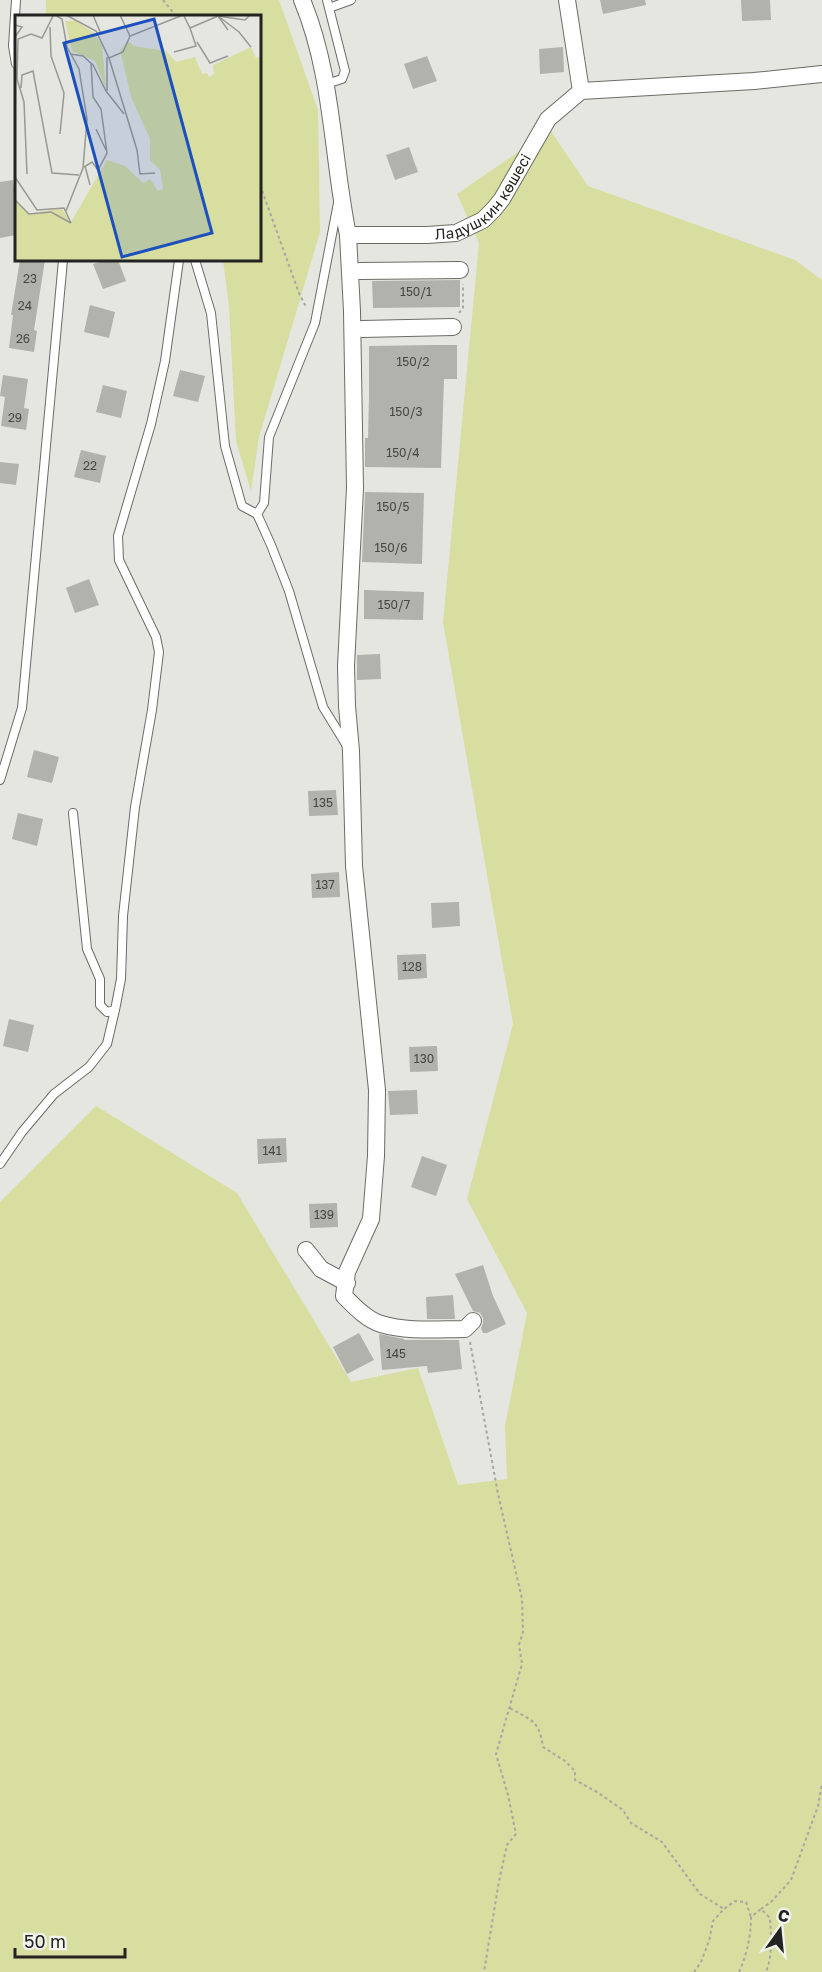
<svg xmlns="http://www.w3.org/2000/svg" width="822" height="1972" font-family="'Golos Text',sans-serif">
<rect width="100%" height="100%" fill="#e6e6e0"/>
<path fill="#d8dda0" d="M46,0H279L318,110L320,232L259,437L251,491L236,441L229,306L223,260H260V16H46Z
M550,130L588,186L795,260L822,280V1972H0V1202L96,1106L237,1193L351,1382L418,1368L458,1485L507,1479L505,1426L527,1313L467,1199L513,1024L443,622L479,243L457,194Z"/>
<path fill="#b1b2ac" d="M600,0H645L646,5L603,14Z
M741,0H770L771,20L742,21Z
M563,47L564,72L540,74L539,49Z
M427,56L437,81L413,89L404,64Z
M409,147L418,172L395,180L386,155Z
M13,180L16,202V235L0,238V182Z
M20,260H45L34,330L37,331L34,352L9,348L13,315H11Z
M106,260H118L126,281L103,289L93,264Z
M460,280V307L373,308L372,281Z
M90,305L115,312L109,338L84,332Z
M431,345H457V379H444L441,468L365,467V438H368L369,397V346Z
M180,370L205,376L198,402L173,396Z
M3,375L28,379L24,408L29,409L26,430L1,426L5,397L0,396Z
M103,385L127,391L121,418L96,412Z
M81,450L106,456L100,483L74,477Z
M0,462L19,464L16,485L0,483Z
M365,492L424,493L422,564L362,562Z
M89,579L99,605L75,613L66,588Z
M364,590L424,592L423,620L364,619Z
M380,654L381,679L357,680V655Z
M34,750L59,757L52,783L27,777Z
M336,790L338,815L309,816L308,791Z
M18,813L43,819L37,846L12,839Z
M339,872L340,897L312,898L311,874Z
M459,902L460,926L432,928L431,903Z
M426,954L427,978L398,980L397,955Z
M9,1019L34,1025L28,1052L3,1046Z
M437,1046L438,1071L410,1072L409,1047Z
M417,1090L418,1114L390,1115L388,1091Z
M286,1138L287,1162L258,1164L257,1139Z
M422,1156L447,1165L436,1196L411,1187Z
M337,1203L338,1227L310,1228L309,1204Z
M483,1265L493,1296L506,1324L487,1333H483L481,1328L483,1323V1318L480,1313L473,1311L455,1274Z
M453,1295L455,1319H427L426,1297Z
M359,1333L374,1360L347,1374L333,1347Z
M379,1334L404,1339V1340H459L462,1369L428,1373L427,1366L382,1370Z"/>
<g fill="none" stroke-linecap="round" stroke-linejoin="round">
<defs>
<path id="service" d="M16,0L13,46L16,64
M329,8L351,0
M326,84L342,79L345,71L327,0
M195,260L211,313L225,446L242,506L257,514L271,545L289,591L323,707L347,746
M257,514L264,503L269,437L315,323L338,203
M0,780L22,708L63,260
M73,813L87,949L100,979V1005L107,1012L115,1010
M0,1164L22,1132L54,1094L89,1067L107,1044L115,1010L121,979L123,916L135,807L152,710L159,652L156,637L119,560L118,536L151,424L165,361L179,260"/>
<g id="minor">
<path id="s1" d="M302,0C333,74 332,157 348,235H427L456,233L483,220L494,209L502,199L548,119L581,91L754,81L822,74"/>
<path d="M567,0L581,91"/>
<path d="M348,235L352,311L355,488L346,666L347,706L351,751L354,866L377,1090L376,1156L371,1219L347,1272L344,1296C354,1306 367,1320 381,1324C407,1332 438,1329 465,1329L473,1321"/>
<path d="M360,271L460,270"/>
<path d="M362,329L453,327"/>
<path d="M306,1250L321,1269L347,1283"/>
</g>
</defs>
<use href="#service" stroke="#6b6c66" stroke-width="10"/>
<use href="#minor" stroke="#6b6c66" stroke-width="18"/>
<path stroke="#a7a7a2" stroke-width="2" stroke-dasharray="3 3" stroke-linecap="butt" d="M163,0L176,16
M260,185L299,293L306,307
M459,313L463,308V284
M470,1342L498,1494L522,1599L523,1632L519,1645L522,1664L496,1754L508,1795L516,1834L507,1845L499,1881L484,1972
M510,1708C532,1721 539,1720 543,1747L565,1761L575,1771V1780L597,1792L623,1810L631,1823L662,1842L700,1894L724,1909
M761,1909L772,1901L791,1880L818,1806L822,1784
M694,1972L701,1962L709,1941L713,1921L724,1909L735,1901L746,1902L751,1917
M739,1972C747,1954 751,1936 751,1917L761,1909L770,1918C771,1937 773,1954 766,1972"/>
<use href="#service" stroke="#fff" stroke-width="8"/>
<use href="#minor" stroke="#fff" stroke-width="16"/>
</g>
<g text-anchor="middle" stroke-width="5" stroke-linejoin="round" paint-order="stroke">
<g font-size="12" fill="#464744">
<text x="30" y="283">23</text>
<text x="416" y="296">150/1</text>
<text x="25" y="310">24</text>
<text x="23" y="343">26</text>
<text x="413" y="366">150/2</text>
<text x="406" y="416">150/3</text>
<text x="15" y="422">29</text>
<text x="403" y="457">150/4</text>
<text x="90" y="470">22</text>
<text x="393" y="511">150/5</text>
<text x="391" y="552">150/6</text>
<text x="394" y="609">150/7</text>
<text x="323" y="807">135</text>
<text x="325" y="889">137</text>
<text x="412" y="971">128</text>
<text x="424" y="1063">130</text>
<text x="272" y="1155">141</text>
<text x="324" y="1219">139</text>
<text x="396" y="1358">145</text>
</g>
<g font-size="15" fill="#232321" stroke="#f3f4ed">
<text dy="5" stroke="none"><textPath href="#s1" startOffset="392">Ладушкин көшесі</textPath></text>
</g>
</g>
<g transform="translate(15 15)">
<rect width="246" height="246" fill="#e6e6e0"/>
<path d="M50,6H61L79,18L87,30L91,74L80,46L57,36ZM246,24V246H0V185L14,199L46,193L56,207L92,145L110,151L128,168L135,164L143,176L148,174L145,155L135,145V124L116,82L105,35L113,26L119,31L151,36L161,47L180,42L187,59L192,58L194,62L199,59L198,50L236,32L241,43L245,42Z" fill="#d8dda0"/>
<path fill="none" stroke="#989894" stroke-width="1.5" d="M40,0L47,4L52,32L64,54L72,104L68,153L51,196M51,0L81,16L94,43L108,37L115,21L168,0M78,0L86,19M105,0L115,21M169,1L175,13L203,1L230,5L235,0M0,10L7,12L0,22M35,12L36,41L49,78L45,119M213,15L203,1L224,17L236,32M182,27L195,48L213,41M159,37L181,31L175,13M55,39L68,41L78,50L91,76L109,99M92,42V76M94,43L122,135L125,159L140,158M6,73L7,60L18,56L37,158L64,160M81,114L91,135M70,151L75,170M69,152L77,147L83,155L92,138L86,94L78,82L76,48M12,159L9,87L2,64L3,24L16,19L27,23L38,1M0,162L22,195L49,193L56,208M0,185L14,199L36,197L56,208"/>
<path fill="#1c50bd" fill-opacity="0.15" stroke="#1c50bd" stroke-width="3" d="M139,4L197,218L107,242L49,28Z"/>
<rect width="246" height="246" fill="none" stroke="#232321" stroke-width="3"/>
</g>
<g transform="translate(780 1930) rotate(15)" stroke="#f3f4ed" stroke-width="4.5" paint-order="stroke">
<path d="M0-4.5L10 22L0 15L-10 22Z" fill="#232321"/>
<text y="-9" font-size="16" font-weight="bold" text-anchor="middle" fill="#232321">С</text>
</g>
<path d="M15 1948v9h110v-9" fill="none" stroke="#232321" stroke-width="3"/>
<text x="24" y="1948" font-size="18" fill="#232321" stroke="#f3f4ed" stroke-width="4.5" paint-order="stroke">50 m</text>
</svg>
